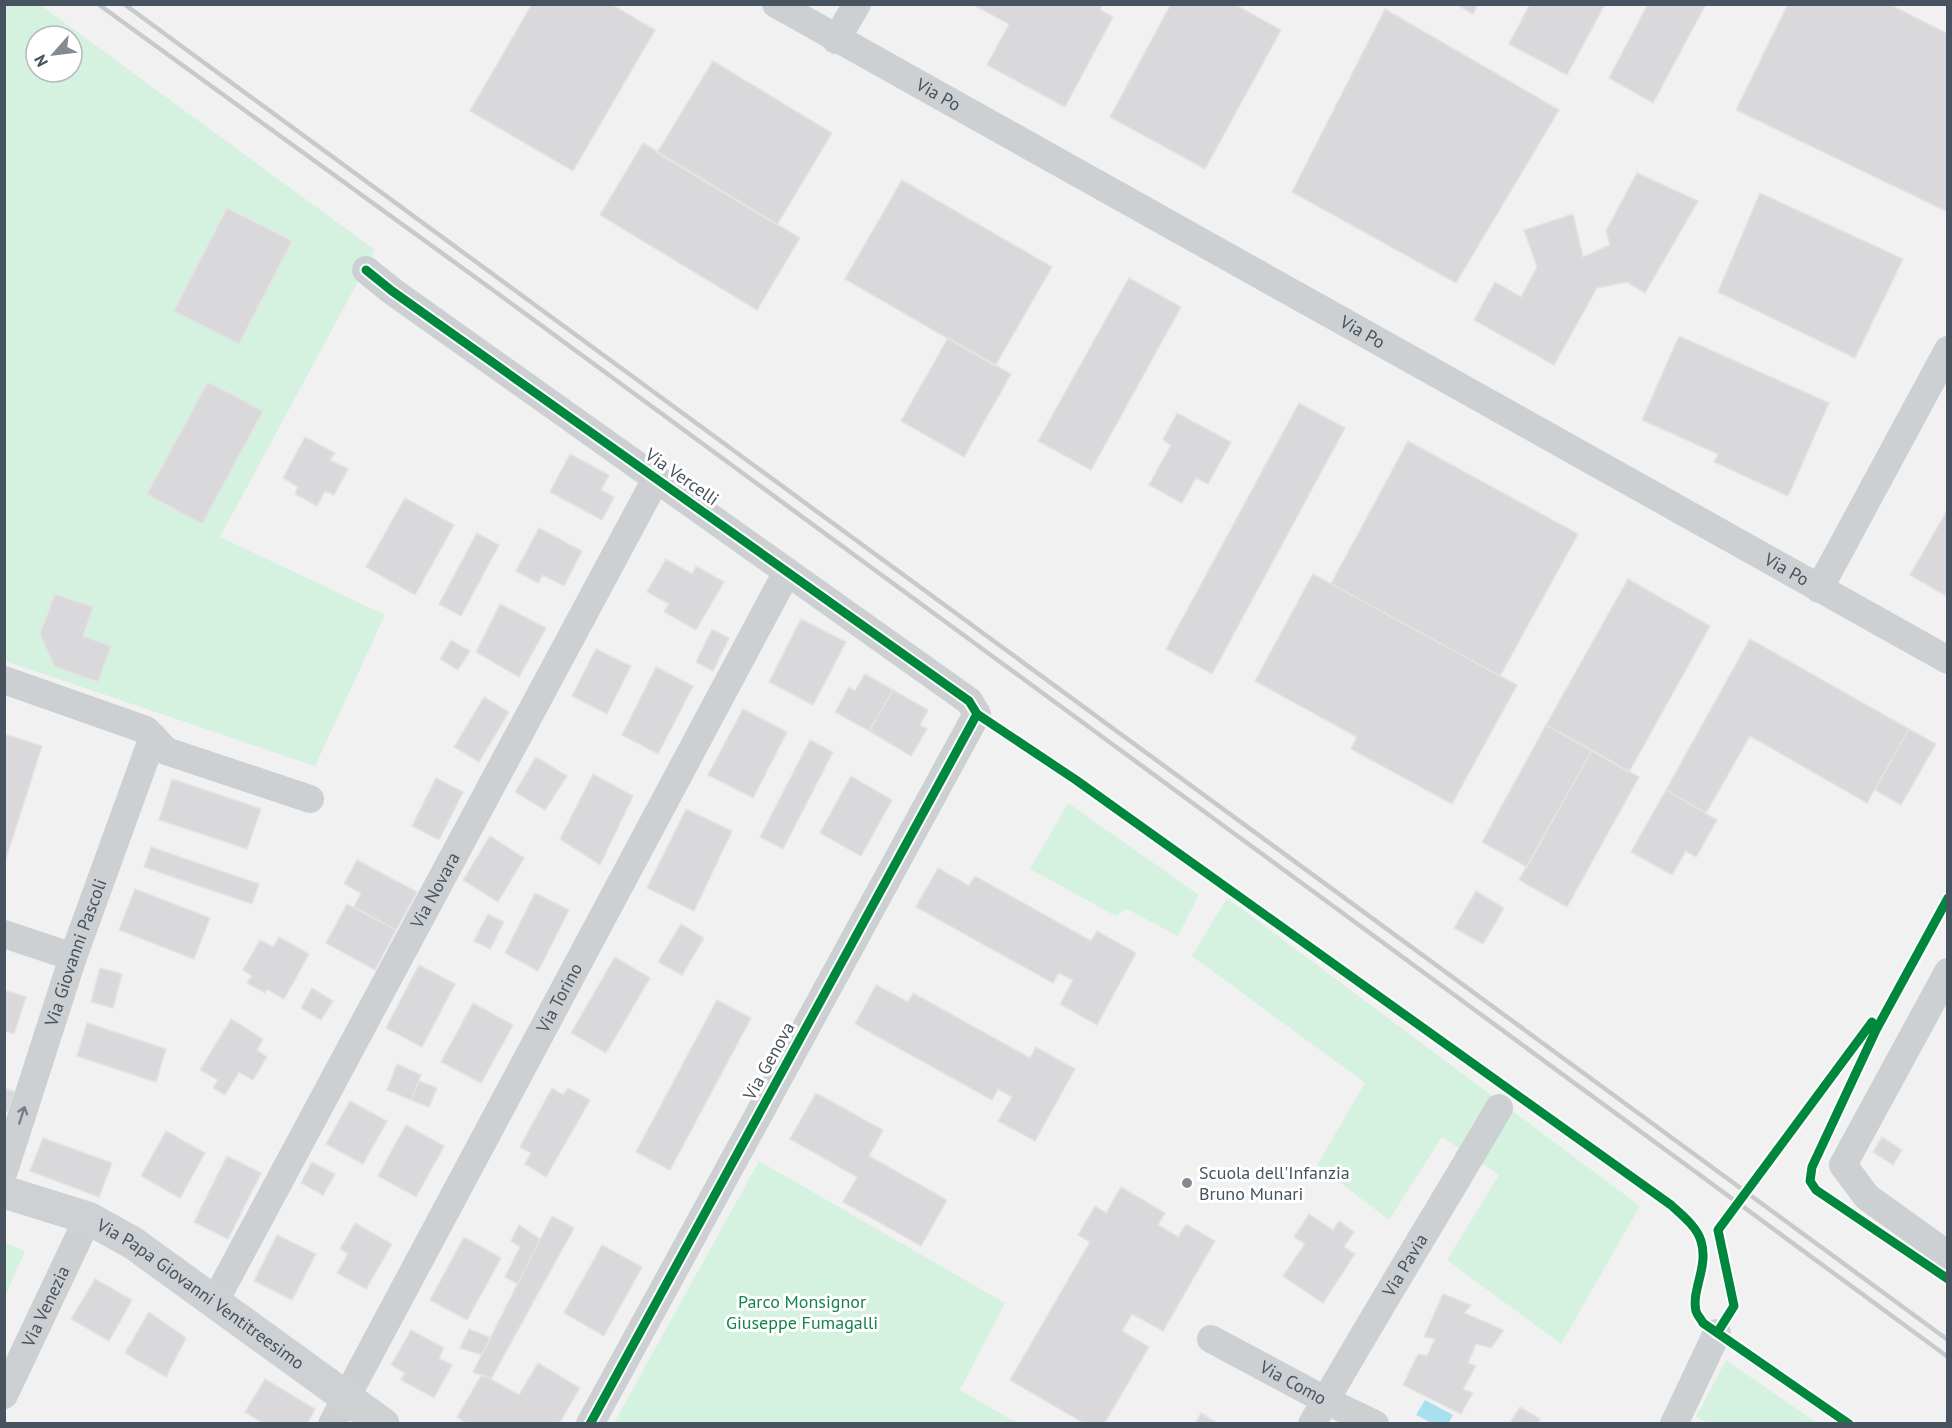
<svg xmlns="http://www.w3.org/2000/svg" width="1952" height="1428" font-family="'PT Sans',sans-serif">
<rect width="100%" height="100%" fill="#f2f1f1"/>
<path fill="#d5f1e0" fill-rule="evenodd" d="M39,4L375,250L220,537L385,615L315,766L5,661V5ZM36,36H72V72H36Z
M1068,803L1199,895L1178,936L1127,909L1116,916L1030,869Z
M1227,898L1640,1206L1561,1344L1447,1260L1499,1175L1442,1137L1389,1220L1317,1165L1365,1083L1192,956Z
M759,1161L1005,1303L960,1390L1017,1423H614Z
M5,1243L25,1251L5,1296Z
M1726,1360L1817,1423H1709L1696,1417Z"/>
<path fill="#a9e0f0" d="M1425,1400L1453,1415L1449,1423H1432L1416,1415Z"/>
<path fill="#d9d9db" stroke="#e3e3e4" stroke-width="1.5" d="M532,4H611L655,30L573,171L470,111Z
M972,4H1103L1100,10L1113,17L1065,107L987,65L1009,24Z
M1171,4H1234L1281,30L1205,169L1110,117Z
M1456,4H1478L1473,14Z
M1530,4H1605L1567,75L1509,44Z
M1648,4H1706L1653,103L1609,78Z
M1788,4H1889L1948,34V212L1736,110Z
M1385,9L1559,110L1456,283L1292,192Z
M713,61L832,133L777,225L657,153Z
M643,143L800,238L757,310L600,215Z
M1637,173L1698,201L1645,293L1627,282L1597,288L1554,365L1474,320L1495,282L1521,297L1537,267L1524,230L1573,214L1583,257L1610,245L1606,231Z
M902,180L1052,267L995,366L845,279Z
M1760,193L1903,259L1855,358L1718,292Z
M227,208L292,241L239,344L174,311Z
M1129,278L1181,307L1091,470L1038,441Z
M1679,336L1829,403L1788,496L1714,462L1718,454L1642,420Z
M948,338L1011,374L964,457L901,421Z
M208,382L263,411L202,524L147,494Z
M1299,403L1345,428L1212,674L1166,649Z
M1177,413L1231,442L1208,484L1196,478L1182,503L1149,485L1171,445L1163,440Z
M305,437L335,453L330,460L348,469L334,495L325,491L317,506L295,494L298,487L283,478Z
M1408,441L1578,534L1500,676L1331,584Z
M570,454L609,475L601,490L614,497L602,520L550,492Z
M405,498L454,525L415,595L366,567Z
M1948,509V597L1910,575Z
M539,528L582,551L564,586L543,575L538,583L516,571Z
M477,533L499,545L461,616L439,604Z
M666,559L692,574L696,566L724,582L696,630L664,612L669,604L647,592Z
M1313,574L1517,685L1452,804L1351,749L1357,737L1255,681Z
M1628,579L1710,626L1629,772L1546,725Z
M55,594L93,607L83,636L111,646L98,682L54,666L40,634Z
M500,604L546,628L519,677L476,652Z
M801,619L846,642L813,705L769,682Z
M712,629L729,638L713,671L696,662Z
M1750,639L1909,729L1867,803L1750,736L1706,813L1666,790Z
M451,640L470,651L458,670L440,659Z
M596,649L631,666L607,714L572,696Z
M656,667L693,686L658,754L622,735Z
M865,674L893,690L869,731L835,712L849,687L855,691Z
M893,690L928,710L920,725L927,729L911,756L869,731Z
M484,697L509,712L479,762L454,747Z
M743,709L787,732L753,798L708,775Z
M1546,725L1592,750L1527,867L1482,842Z
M1909,729L1936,744L1901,805L1875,790Z
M4,734L42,746L4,865Z
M810,740L833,752L783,849L760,837Z
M1592,750L1639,777L1567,907L1519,880Z
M536,757L567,776L545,810L515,792Z
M593,774L633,796L600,865L560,839Z
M851,776L892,800L861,856L820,833Z
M436,778L463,792L439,840L412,826Z
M172,779L261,809L247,849L159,820Z
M1666,790L1717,820L1696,857L1686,851L1672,875L1631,852Z
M686,809L732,831L694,911L647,888Z
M490,836L524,858L498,902L463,880Z
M151,847L259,884L252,904L144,867Z
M357,860L417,892L396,930L354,907L361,893L344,884Z
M938,868L969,886L975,876L1091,941L1097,931L1136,953L1097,1025L1060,1004L1073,980L1059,973L1053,983L916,907Z
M135,889L210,918L194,959L119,930Z
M1476,891L1504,908L1483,944L1454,928Z
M535,893L569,910L538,971L505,953Z
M347,904L396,930L375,970L326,943Z
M488,914L504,922L490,949L474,941Z
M681,924L704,938L682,975L658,962Z
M279,937L309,954L284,999L267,989L265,993L247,983L252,976L243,970L260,940L273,947Z
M615,957L650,978L606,1053L571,1033Z
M419,965L455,984L422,1047L386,1028Z
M100,968L122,974L113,1008L91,1002Z
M876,985L908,1002L913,993L1030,1058L1036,1047L1075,1069L1035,1141L998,1121L1012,1097L998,1089L992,1100L855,1024Z
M312,988L333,1001L321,1020L301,1008Z
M4,990L26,997L14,1034L4,1031Z
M717,1000L751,1018L670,1170L636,1152Z
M473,1003L513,1025L481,1083L441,1062Z
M231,1019L263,1039L257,1050L267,1057L253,1080L239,1072L225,1095L213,1088L218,1080L200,1070Z
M87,1023L166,1049L156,1082L77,1056Z
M397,1064L421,1075L411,1100L387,1090Z
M419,1081L437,1088L429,1107L411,1100Z
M4,1088L15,1092L8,1112L4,1111Z
M552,1088L563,1095L568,1088L590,1100L546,1177L525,1164L531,1153L520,1147Z
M816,1093L883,1130L869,1156L947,1200L921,1246L843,1202L857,1177L790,1139Z
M350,1101L387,1121L363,1164L326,1144Z
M406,1125L444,1146L416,1197L378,1176Z
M166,1131L205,1153L180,1198L141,1176Z
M1882,1137L1902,1150L1893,1165L1873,1152Z
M43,1138L112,1163L99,1197L30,1171Z
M227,1156L261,1173L228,1239L194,1222Z
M312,1162L335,1174L323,1195L301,1183Z
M1121,1187L1165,1213L1158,1225L1178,1237L1186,1224L1215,1241L1163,1331L1132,1314L1122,1331L1149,1347L1104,1424H1085L1010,1380L1090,1242L1078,1235L1095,1206L1106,1213Z
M1309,1214L1333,1230L1339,1221L1354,1232L1344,1247L1355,1254L1323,1303L1283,1276L1305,1244L1294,1237Z
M552,1216L574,1228L491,1379L473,1372Z
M355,1223L392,1244L366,1289L337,1273L348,1254L340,1249Z
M519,1225L540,1239L518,1284L505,1277L520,1247L511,1241Z
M277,1235L316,1254L292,1300L254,1281Z
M464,1237L501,1258L467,1320L430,1300Z
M602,1245L642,1267L604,1336L564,1313Z
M95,1279L132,1300L109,1341L71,1319Z
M1443,1294L1471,1305L1464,1313L1504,1330L1491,1348L1476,1344L1468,1363L1476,1366L1463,1389L1473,1393L1461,1414L1403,1385L1418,1354L1427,1356L1435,1339L1424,1337Z
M149,1312L186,1338L166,1377L125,1353Z
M469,1329L491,1338L482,1355L460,1348Z
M411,1330L444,1348L439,1358L452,1365L434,1398L401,1380L405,1373L391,1365Z
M538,1363L580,1388L559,1424H467L457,1417L482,1374L519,1395Z
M265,1379L315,1409L307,1424H264L245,1412Z
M1520,1407L1540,1419L1537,1424H1509Z
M1201,1413L1219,1424H1195Z"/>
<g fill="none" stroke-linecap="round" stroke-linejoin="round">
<g stroke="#cdd0d2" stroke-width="28">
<path id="s1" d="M776,4L1948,660"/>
<path d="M836,40L857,4"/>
<path d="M366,270L392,291L969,701L977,714L590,1424"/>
<path d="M1819,589L1948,350"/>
<path d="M4,680L146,730L166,751L310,799"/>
<path d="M4,934L73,957"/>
<path d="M1948,972L1843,1165L1867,1197L1948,1255"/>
<path id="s2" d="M4,1171L73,957L153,737"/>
<path id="s3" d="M215,1301L656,479"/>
<path id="s4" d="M1211,1339L1325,1400L1375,1424"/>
<path id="s5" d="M4,1395L88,1218"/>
<path id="s6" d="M332,1424L787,572"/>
<path id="s7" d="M1312,1424C1373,1317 1437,1214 1499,1108"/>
<path d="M1674,1424L1717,1333"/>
</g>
<path stroke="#ced1d4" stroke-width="33" id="s8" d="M4,1192L88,1218L133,1243L383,1424"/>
<path stroke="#c8c9cb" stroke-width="4.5" d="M98,4L497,293L1948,1357
M124,4L1948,1340"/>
<defs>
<path id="cycleway" d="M366,270L392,291L969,701L977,714L1076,780L1671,1205C1682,1215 1697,1227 1701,1241C1709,1267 1691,1290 1696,1311C1697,1315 1701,1319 1703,1323L1849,1424
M1948,898L1876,1030L1812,1167L1810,1181L1816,1190L1948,1279
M1717,1333L1734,1306L1718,1230L1872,1022
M590,1424L977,714"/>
</defs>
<use href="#cycleway" stroke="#fff" stroke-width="13"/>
<use href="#cycleway" stroke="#00873e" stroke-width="9"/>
</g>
<defs><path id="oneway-shaft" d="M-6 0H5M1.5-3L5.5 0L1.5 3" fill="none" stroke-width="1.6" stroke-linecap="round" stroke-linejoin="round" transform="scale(1.5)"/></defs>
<use stroke="#767f87" href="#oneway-shaft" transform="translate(22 1115) rotate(-72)"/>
<circle fill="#838a91" stroke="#fff" stroke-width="2" cx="1187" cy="1183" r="6"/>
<g text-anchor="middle" stroke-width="6" stroke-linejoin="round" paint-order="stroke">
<g font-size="18" fill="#47535e" stroke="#fff">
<text dy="6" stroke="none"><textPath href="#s1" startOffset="186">Via Po</textPath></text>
<text dy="6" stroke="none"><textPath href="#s1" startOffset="672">Via Po</textPath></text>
<text transform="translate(682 477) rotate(35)" y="6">Via Vercelli</text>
<text dy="6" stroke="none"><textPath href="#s1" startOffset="1158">Via Po</textPath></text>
<text dy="6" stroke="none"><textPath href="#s3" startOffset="466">Via Novara</textPath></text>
<text dy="6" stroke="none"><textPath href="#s2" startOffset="230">Via Giovanni Pascoli</textPath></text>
<text dy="6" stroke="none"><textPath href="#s6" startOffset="483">Via Torino</textPath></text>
<text transform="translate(769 1061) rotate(-61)" y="6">Via Genova</text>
<text dy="6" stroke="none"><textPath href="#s7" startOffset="184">Via Pavia</textPath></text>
<text dy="6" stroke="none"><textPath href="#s8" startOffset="224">Via Papa Giovanni Ventitreesimo</textPath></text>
<text dy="6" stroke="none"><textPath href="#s5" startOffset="98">Via Venezia</textPath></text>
<text dy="6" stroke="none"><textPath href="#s4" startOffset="93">Via Como</textPath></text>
</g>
<g font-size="18" fill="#47535e" stroke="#fff" text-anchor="start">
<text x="1199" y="1179">Scuola dell'Infanzia<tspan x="1199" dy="21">Bruno Munari</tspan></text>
</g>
<g font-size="18" fill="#14834c" stroke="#fff">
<text x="802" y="1308">Parco Monsignor<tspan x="802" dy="21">Giuseppe Fumagalli</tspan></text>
</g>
</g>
<rect width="1952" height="1428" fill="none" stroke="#47535e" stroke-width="12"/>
<g transform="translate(54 54) rotate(242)"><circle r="28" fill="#ffffff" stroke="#b5babf" stroke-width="1.5"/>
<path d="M0-4.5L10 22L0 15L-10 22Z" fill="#838a91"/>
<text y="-9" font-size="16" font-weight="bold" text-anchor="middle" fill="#47535e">N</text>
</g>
</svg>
